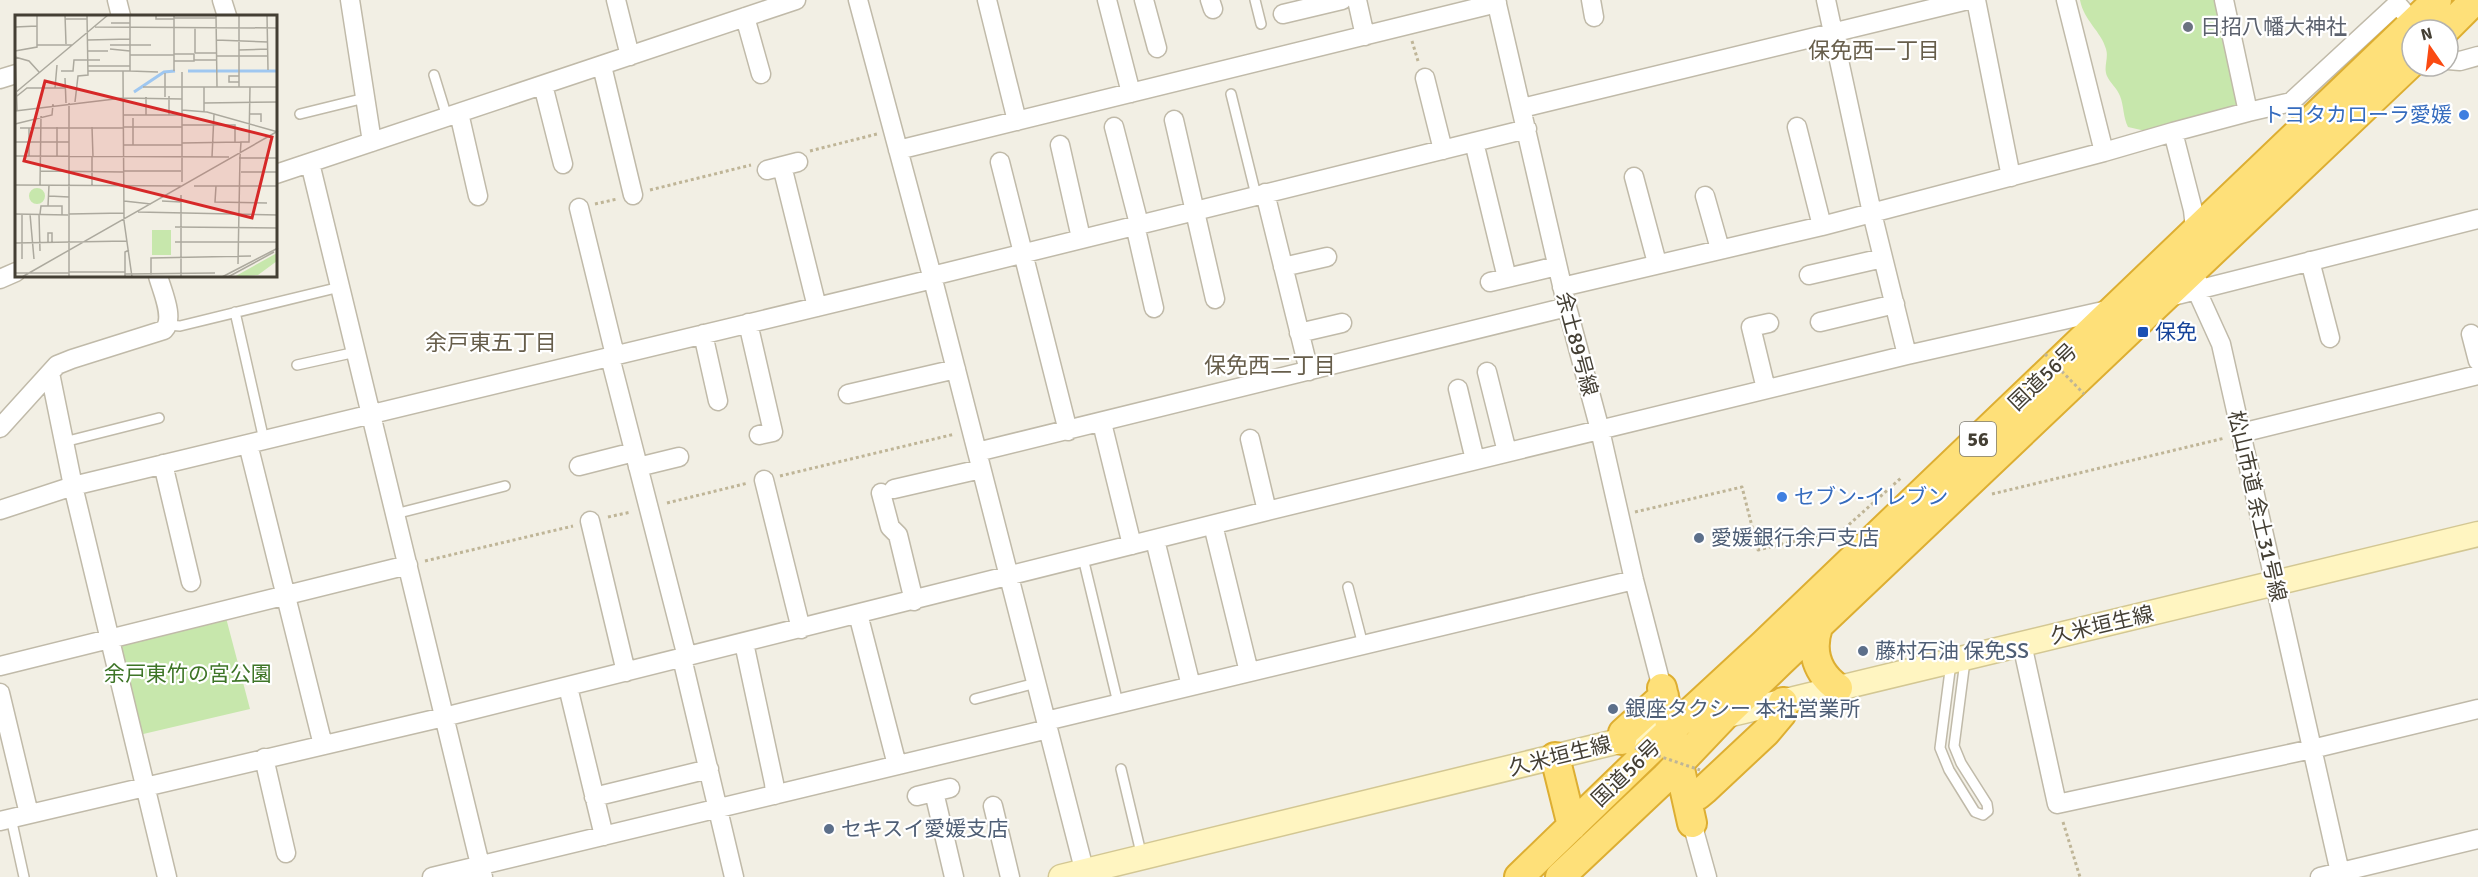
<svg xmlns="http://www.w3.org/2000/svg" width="2478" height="877" font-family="Signika,'Noto Sans JP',sans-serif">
<rect width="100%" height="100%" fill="#f2efe4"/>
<path fill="#c7e7ac" d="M2080,0H2221L2242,100L2237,109L2150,132L2128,127C2123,117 2124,106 2120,96C2117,88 2110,83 2107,76C2103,67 2109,58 2106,49C2101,31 2084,21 2080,0Z
M225,614L250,709L139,735L116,642Z"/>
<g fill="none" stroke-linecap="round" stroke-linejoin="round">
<defs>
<path id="service" d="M1255,0L1261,24
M434,75L447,117
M1231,94L1256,195
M300,114L365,98
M235,312L264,440
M168,325L180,326L340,287
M297,365L356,352
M64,442L159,418
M395,514L505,486
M1083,558L1118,703
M1348,587L1363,645
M1951,663L1940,748L1949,770L1975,812L1983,815L1988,811L1987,804L1961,763L1954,746L1965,661
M975,699L1036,683
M1121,769L1142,857
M11,818L24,877"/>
<path id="minor" d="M117,0L121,16
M222,0L227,16
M350,0L372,142
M616,0L630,56
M858,0L932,276L1086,877
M987,0L1017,121
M1107,0L1131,93
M1144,0L1157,48
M1210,0L1213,9
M1357,0L1365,36
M1496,0L1567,307L1600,430L1634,580L1662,688
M1591,0L1594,17
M1826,0L1872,213L1907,355
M1976,0L2011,177
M2066,0L2104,152
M1283,14L1342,0
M745,17L761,74
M2448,60L2460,61L2478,56
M602,66L633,195
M1425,78L1443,150
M0,79L16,74
M543,85L563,164
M1522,108L1968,0
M2248,112L2291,102L2397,4L2413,22
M459,113L478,196
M1174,120L1215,299
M1114,127L1139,224
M1797,127L1822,226
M1474,142L1507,278
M1060,145L1081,238
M898,150L1497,3
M1000,162L1068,431
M310,163L483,877
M782,166L817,307
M767,170L798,162
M276,174L796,0
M1634,177L1657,263
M1265,193L1309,371
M1705,196L1720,249
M579,208L615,355
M1135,225L1154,308
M2196,237L2193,210L2173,132L2248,112L2224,0
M2310,261L2330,338
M1283,267L1327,257
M1809,275L1883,258
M932,276L1527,129
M0,279L16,272
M2197,280L2196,289L2221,344L2341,877
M1490,282L1557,266
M1562,287L1822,226L2104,152L2173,132
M2169,297L2478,219
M1820,322L1895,304
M748,323L773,432L759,435
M1299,333L1342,323
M703,334L718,401
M2471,334L2478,361
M610,357L687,657
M1487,372L1507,452
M50,373L73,486L167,877
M1458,389L1475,460
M1766,389L1751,327L1769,323
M848,394L956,369
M1102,423L1132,545
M0,428L57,365L72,359L164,330C175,318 162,291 158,276
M2241,433L2478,375
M1250,439L1267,511
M248,444L323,745
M977,452L1567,307
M163,464L191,582
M579,466L634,452
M638,467L679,457
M764,480L801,629
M894,489L981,469
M881,493L890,527L898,535L914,601
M0,510L73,486L933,279
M590,521L626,672
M1213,525L1249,672
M1155,540L1191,686
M858,614L897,765
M744,643L774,783L775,795
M2022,644L2057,804L2312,749L2478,709
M682,658L734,877
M0,666L408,565
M568,687L604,836
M0,693L29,814
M1046,721L1634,580
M264,758L286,853
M934,792L954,877
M917,796L950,788
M594,797L709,769
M993,806L1010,877
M0,821L444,717L1267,511L1907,355L2112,309
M1692,823L1707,877
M432,877L1048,729
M2320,877L2478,839"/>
<path id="secondary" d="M1719,717L2478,534
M1061,877L1677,727"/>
<path id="trunk" d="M2445,30L2475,0
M1818,627C1810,651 1817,673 1838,688
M1662,688L1692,823
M1622,740L1623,733L1664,696
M1555,757L1572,826
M1687,798L1698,795L1704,790L1766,732L1782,713L1783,702
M1519,877L1672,729L1763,645L2437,0
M1560,877L1666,777L1724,716L1779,663L2412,62"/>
</defs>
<use href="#service" stroke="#c0baa9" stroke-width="12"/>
<use href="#minor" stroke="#c0baa9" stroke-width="21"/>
<use href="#secondary" stroke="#d3c793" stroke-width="27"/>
<use href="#trunk" stroke="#ddae32" stroke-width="32"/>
<path stroke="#bfb597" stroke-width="3" stroke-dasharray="3 3" stroke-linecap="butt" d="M1412,41L1418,61
M810,151L877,134
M650,190L751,165
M595,204L617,199
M780,476L955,434
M1992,494L2225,438
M667,503L748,483
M1635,512L1742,487L1758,550L1844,529L1902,477
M608,517L631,512
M425,561L573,526
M2063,822L2080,877"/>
<use href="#service" stroke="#fff" stroke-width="9"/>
<use href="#minor" stroke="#fff" stroke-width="18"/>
<use href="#secondary" stroke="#fff5c1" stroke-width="24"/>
<use href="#trunk" stroke="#fee079" stroke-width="28"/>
<path stroke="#bfb597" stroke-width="3" stroke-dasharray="3 3" stroke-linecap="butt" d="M2045,354L2084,394
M1635,748L1700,770"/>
</g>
<circle fill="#6b7280" stroke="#fff" stroke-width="2" cx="2188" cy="27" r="6"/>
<g fill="#3f7fe0" stroke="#fff" stroke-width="2">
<circle cx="2464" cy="115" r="6"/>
<circle cx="1782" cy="497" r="6"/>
</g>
<rect fill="#1a4fb4" stroke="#fff" stroke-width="2" x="2137" y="326" width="12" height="12" rx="3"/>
<g fill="#5c6f8a" stroke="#fff" stroke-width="2">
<circle cx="1699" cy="538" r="6"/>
<circle cx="1863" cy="651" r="6"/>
<circle cx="1613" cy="709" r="6"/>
<circle cx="829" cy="829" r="6"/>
</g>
<g text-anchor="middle" stroke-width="4.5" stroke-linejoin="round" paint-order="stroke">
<rect fill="#fff" stroke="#7c7971" stroke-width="1.5" x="1960" y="422" width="36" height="34" rx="4.5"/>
<g font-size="20" font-weight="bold" fill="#443f34">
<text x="1978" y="446">56</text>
</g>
<g font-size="21" fill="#5b616d" stroke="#fff" text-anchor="start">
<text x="2200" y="34">日招八幡大神社</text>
</g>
<g font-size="21" fill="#366cbe" stroke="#fff" text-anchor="end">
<text x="2452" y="122">トヨタカローラ愛媛</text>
<text x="1794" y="504" text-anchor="start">セブン-イレブン</text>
</g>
<g font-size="21" fill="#164399" stroke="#fff" text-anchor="start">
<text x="2155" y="339">保免</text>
</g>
<g font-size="21" fill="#443f34" stroke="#fff">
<text transform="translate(1577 344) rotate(75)" y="7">余土89号線</text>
<text transform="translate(2043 377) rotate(-44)" y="7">国道56号</text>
<text transform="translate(2257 506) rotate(77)" y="7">松山市道 余土31号線</text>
<text transform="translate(2102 625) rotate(-13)" y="7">久米垣生線</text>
<text transform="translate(1560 756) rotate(-14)" y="7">久米垣生線</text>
<text transform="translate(1626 773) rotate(-44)" y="7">国道56号</text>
</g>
<g font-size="21" fill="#4e5e75" stroke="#fff" text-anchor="start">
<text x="1711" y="545">愛媛銀行余戸支店</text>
<text x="1875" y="658">藤村石油 保免SS</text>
<text x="1625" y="716">銀座タクシー 本社営業所</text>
<text x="841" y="836">セキスイ愛媛支店</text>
</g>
<g font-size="21" fill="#3e7527" stroke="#fff">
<text x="188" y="681">余戸東竹の宮公園</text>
</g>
<g font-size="22" fill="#675e4b" stroke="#fff">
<text x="1874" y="58">保免西一丁目</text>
<text x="491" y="350">余戸東五丁目</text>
<text x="1270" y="373">保免西二丁目</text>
</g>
</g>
<g transform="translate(15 15)">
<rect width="262" height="262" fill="#f2efe4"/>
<path d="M14 181a8 8 0 1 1 16 0a8 8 0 1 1-16 0ZM137,215H156V240H137ZM262,238V246L243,260L219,262Z" fill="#c7e7ac"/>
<path fill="none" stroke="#9fc7f0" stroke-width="3" d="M173,56H263M119,77L149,57L160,56"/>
<path fill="none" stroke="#aca99e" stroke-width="1.5" d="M50,0L51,29M141,0V4H159M159,0V56M201,0L202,72M252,0L253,55M159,3H201M50,4H72M96,8H115M0,12L22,11M80,12L263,13M180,13V38M73,25L115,24M201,25L253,27M22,30H57M95,30H115M115,30H136M0,31L2,95M95,34L115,36M224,35L253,34M0,36L22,32V0M73,36H93M180,38H201M159,39H179V46H159M115,40H159M201,41H253M0,42L14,46L24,57M179,45H202M73,51H115M46,56H58L59,45H85M73,56H115V0M108,56L109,206L117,262M115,56L143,57M224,61H214V67H224M50,63L51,88M128,72H224M235,72H263M40,73L42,50M0,78L93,0M2,81L12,73H50M131,82V100M150,82V58M60,87L63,61L73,60L72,0M189,88L263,87M167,95L192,97L263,117M0,96L108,83L167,84M189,97V72M235,99H246V107M109,100H167M154,100V81M118,103V130M0,109L37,100L38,89M167,110H220V128M42,112V141M77,112L78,142M109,112H167M5,113H109M0,127H54M167,128L226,127M109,130H167M0,141L214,142M14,141V113M197,142L199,99M224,143H263M25,156L109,157M109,156H166M226,157H263M167,167V57M0,170L166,171M25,170L26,101M77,170V142M179,171H263M201,171L200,187L252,188M34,181L54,182M109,186L136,189M147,186L166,187M33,191H47V200M123,197L263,200M0,199L53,200M15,199L19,244M24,199L25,236M25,199L26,191H33L34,170M54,199L109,198M160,212L263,213M33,227V218H37V227M160,227H263M0,228L112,226M7,244V199M223,249L225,142L226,127H234L235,72H224V0M54,257H110M0,258H54M110,259L200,258M136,260V243L236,241M7,262L263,116M54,262V88M110,262V237L114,235M166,262V180M207,262L263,233M213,262L259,237"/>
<path fill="#d62828" fill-opacity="0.15" stroke="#d62828" stroke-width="3" d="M30,66L257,122L237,203L9,146Z"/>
<rect width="262" height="262" fill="none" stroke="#443f34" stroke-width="3"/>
</g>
<g transform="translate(2430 48) rotate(346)"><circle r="28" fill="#ffffff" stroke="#b4b2ae" stroke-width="1.5"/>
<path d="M0-4.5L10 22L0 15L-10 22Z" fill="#fa4a12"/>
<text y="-9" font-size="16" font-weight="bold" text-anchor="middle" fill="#443f34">N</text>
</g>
</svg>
